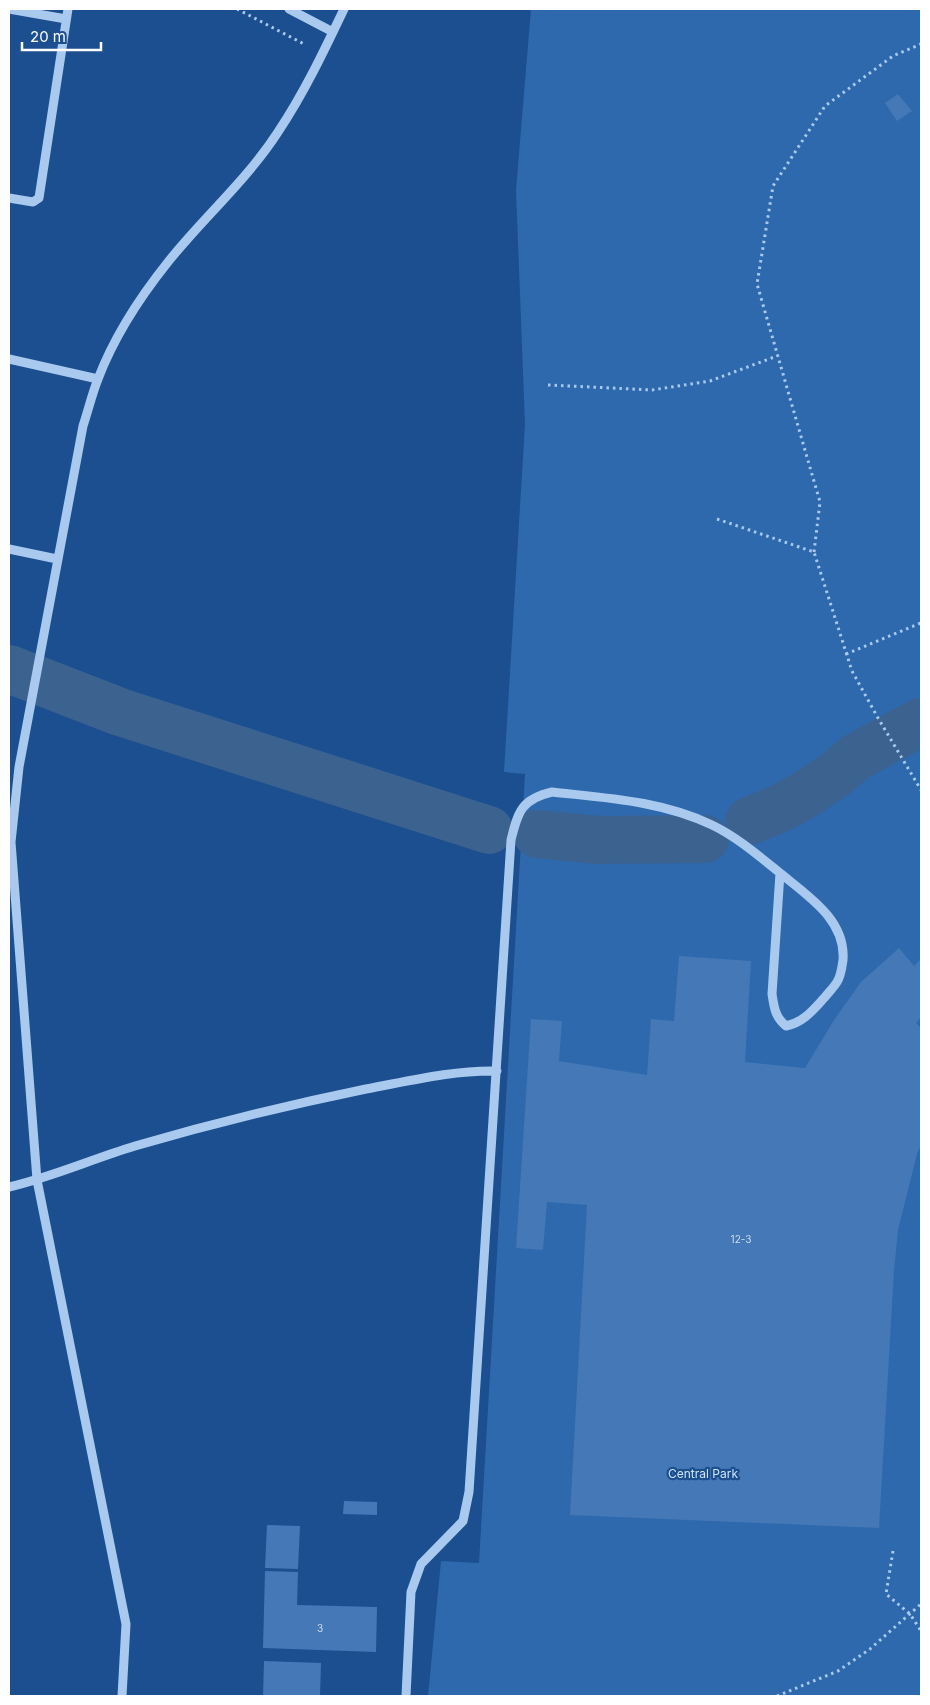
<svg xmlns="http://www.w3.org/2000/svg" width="930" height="1705" font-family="Inter,sans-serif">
<rect width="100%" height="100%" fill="#1b4f8f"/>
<path fill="#2e69ad" d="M531,9H921V1696H428L441,1561L479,1563L525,774L504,772L525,424L516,190Z"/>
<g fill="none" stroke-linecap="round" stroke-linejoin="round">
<path stroke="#3c6290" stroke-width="48" d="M9,669L120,712L489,830
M749,821L781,808L806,794L836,774L856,757L921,722
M537,834L599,840L705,839"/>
</g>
<path fill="#4478b7" d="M898,94L912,111L897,121L885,103Z
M899,948L914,966L921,959V1017L916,1023L921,1028V1145L917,1154L898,1230L894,1271L879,1528L570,1515L587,1205L547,1202L543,1250L516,1248L531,1019L562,1021L559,1061L647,1075L651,1019L674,1021L679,956L751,961L745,1062L805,1068L834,1020L861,982Z
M344,1501L377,1502V1515L343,1514Z
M267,1525L300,1526L298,1569L265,1568Z
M265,1571L298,1572L297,1605L377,1607L376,1652L263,1648Z
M264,1661L321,1663L320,1696H263Z"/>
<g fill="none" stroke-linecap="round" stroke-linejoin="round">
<path stroke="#a9c9ee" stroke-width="3" stroke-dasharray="2.5 4" stroke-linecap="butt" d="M237,9L304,44
M548,385L652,390L710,381L777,356
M717,519L814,552L852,671L878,718L921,790
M814,552L820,502L757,284L773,186L825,106L893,56L921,44
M846,654L921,623
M893,1551L886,1594L910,1614L921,1631
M777,1696L838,1671L870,1649L921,1604"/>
<path stroke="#a9c9ee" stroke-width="9" d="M9,9L66,19
M289,9L333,32
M9,198L33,202L39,198L68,9
M9,359L98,379
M9,549L57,559
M780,873C808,896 846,920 843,960C842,967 841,976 837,982C834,987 829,992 825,997C813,1010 804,1022 786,1026C775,1017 774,1007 772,994Z
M9,1187C52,1177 92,1159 135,1146C211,1124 288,1105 366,1089C409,1081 453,1070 497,1071
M122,1696L126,1624L37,1180L11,842L19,767L83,426C88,411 92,394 98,379C114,337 140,297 168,262C203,218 247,180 278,132C304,93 324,51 344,9
M406,1696L411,1592L421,1564L463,1521L469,1492L511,840C518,811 522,799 552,792C607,798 662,801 712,825C737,837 759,856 780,873"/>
</g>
<g text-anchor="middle" stroke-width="4.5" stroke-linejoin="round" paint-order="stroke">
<g font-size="10" fill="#d0dded">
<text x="741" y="1243">12-3</text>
<text x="320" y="1632">3</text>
</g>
<g font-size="12" fill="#cfe3fa" stroke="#1b4f8f">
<text x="703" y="1478">Central Park</text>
</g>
</g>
<rect width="930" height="1705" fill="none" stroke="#ffffff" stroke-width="20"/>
<path d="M22 42v8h79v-8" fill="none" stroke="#ffffff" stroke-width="2.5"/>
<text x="30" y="42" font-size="15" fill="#ffffff" stroke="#1b4f8f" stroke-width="4" paint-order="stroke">20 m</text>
</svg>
